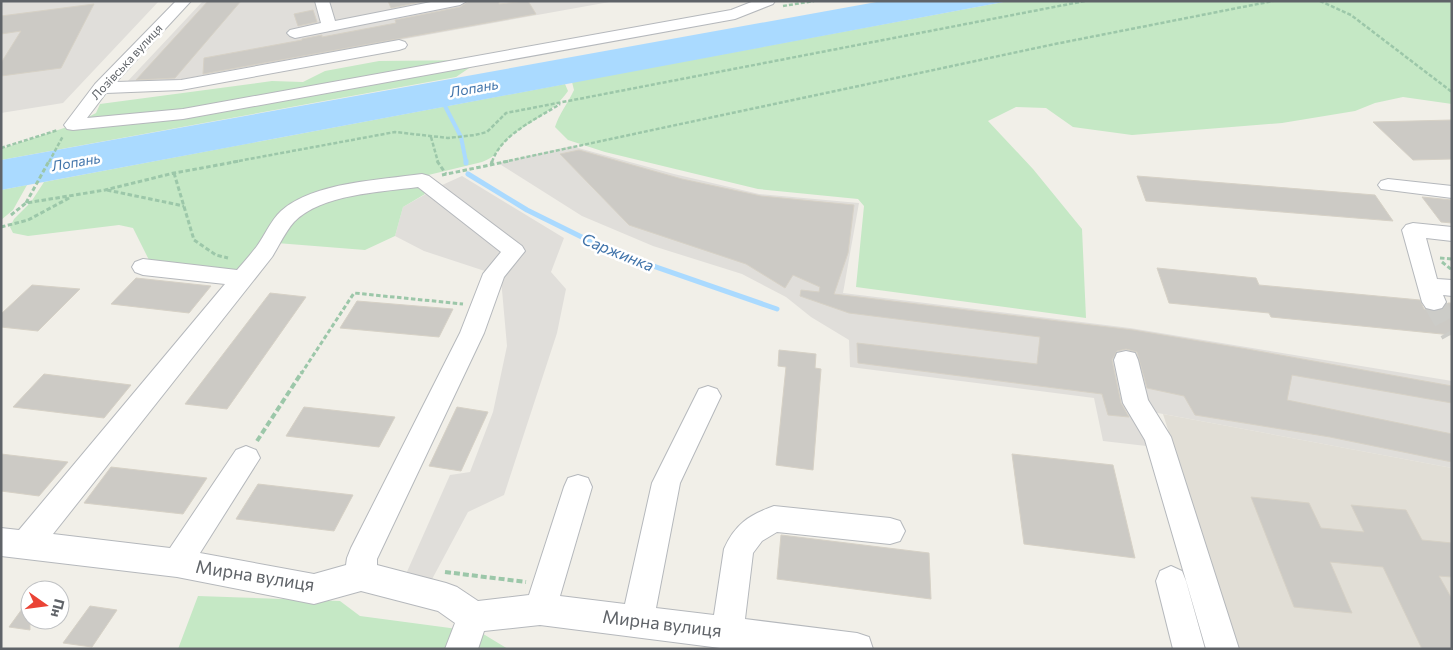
<svg xmlns="http://www.w3.org/2000/svg" width="1453" height="650" font-family="Commissioner,sans-serif">
<rect width="100%" height="100%" fill="#f1efe8"/>
<path fill="#e0deda" d="M1,1H159L63,103L1,113Z
M203,1H615L172,81L126,83Z
M571,146L674,174L759,194L859,203L843,293L1130,328L1452,381V468L1147,411L1155,447L1103,441L1094,398L850,367L849,340L811,317L786,297L742,274L653,246L582,216L498,163Z
M462,176L564,238L551,272L566,289L557,333L504,495L468,512L430,583L406,574L450,475L470,472L493,412L507,346L501,279L494,274L424,251L395,236L403,207L440,186Z"/>
<path fill="#e1ded6" d="M1163,414L1452,468V649H1238Z"/>
<path fill="#c5e8c5" d="M1009,1H1452V104L1403,97L1375,103L1355,111L1282,123L1132,135L1073,127L1046,108L1016,107L988,121L1033,169L1082,229L1086,318L856,287L864,206L858,199L758,189L605,152L568,140L555,127C559,114 568,103 574,90L572,82Z
M481,60L456,77L1,160V149L73,125L96,113L100,104L272,81L303,82L325,71L379,61Z
M565,84L568,91C554,112 530,121 510,137C498,147 499,156 482,162L416,178L425,194L403,207L395,236L365,250L264,242L239,272L149,260L133,228L119,225L28,236L13,233L10,227L14,219L31,202L44,182Z
M27,185L13,210L1,220V190Z
M198,596L340,601L360,616L480,632L508,649H178Z"/>
<path fill="#aadaff" d="M882,1H1009L1,190V160Z"/>
<g fill="none" stroke-linecap="round" stroke-linejoin="round">
<path stroke="#aadaff" stroke-width="4" d="M445,106L461,137L466,162"/>
<path stroke="#aadaff" stroke-width="5" d="M466,161V163
M468,174L527,210L610,251L777,309"/>
</g>
<path fill="#cccac5" stroke="#d6d1c6" d="M208,1H241L175,78L136,80Z
M388,1H425L391,8Z
M469,1H499V4L528,1L536,14L203,74L204,58L302,40V39L322,35V37L396,23L395,20L460,7Z
M94,4L61,68L1,76V63L21,31L1,34V16Z
M313,10L317,22L298,26L294,14Z
M1452,120V159L1413,160L1373,122Z
M579,150L682,179L761,196L854,205L848,253L834,294L1133,330L1247,349L1452,386V403L1292,375L1287,400L1452,434V462L1330,437L1195,415L1184,396L1147,388L1137,352L1126,349L1117,351L1112,360L1121,403L1129,417L1108,415L1102,394L858,363L857,343L1037,364L1040,337L849,313L800,296L801,290L819,292L820,287L793,275L785,288L746,264L629,225L560,154Z
M1137,176L1375,195L1393,221L1146,201Z
M1422,197L1452,200V223L1441,222Z
M1157,268L1256,278L1259,285L1420,300L1424,309L1434,312L1442,310L1448,303H1452V335L1271,317L1269,313L1169,303Z
M136,278L211,286L189,313L111,304Z
M32,285L80,289L38,331L1,327V314Z
M270,293L306,297L227,409L185,404Z
M357,301L453,309L439,337L340,328Z
M779,350L816,354L815,368L821,369L813,470L776,465L786,367L778,366Z
M44,374L131,385L104,418L13,407Z
M304,407L395,417L379,447L286,436Z
M457,407L488,412L461,471L429,466Z
M1,454L68,462L39,496L1,491Z
M1012,454L1113,465L1135,558L1024,544Z
M111,467L207,478L183,514L84,503Z
M258,484L353,495L334,531L236,519Z
M1251,497L1309,503L1321,528L1364,532L1351,505L1406,510L1422,540L1452,543V577L1439,576L1452,599V649H1422L1383,567L1330,562L1352,613L1294,607Z
M781,535L929,553L931,599L777,579Z
M30,598V630L9,627Z
M90,606L117,610L92,647L63,643Z"/>
<g fill="none" stroke-linecap="round" stroke-linejoin="round">
<path stroke="#ccccc8" stroke-width="22" stroke-dasharray="22 11" stroke-linecap="butt" d="M1434,302L1452,334"/>
<defs>
<path id="minor" d="M176,1H191L116,82L181,80L399,40L405,42L407,45L405,48L399,50L181,90L106,93L87,118L183,109L731,10L754,1H775L773,4L735,19L183,119L73,130L67,129L64,125L95,84Z
M315,1H329L335,21L436,1H467L460,5L295,38L290,36L287,33L290,30L321,23Z
M422,174L429,176L522,246L525,251L504,277L484,333L377,559V565L446,583L457,587L478,601L529,595L564,487L568,478L578,475L588,478L592,487L560,596L625,604L652,483L699,389L708,386L717,389L721,396L680,483L656,608L714,615L724,549C735,524 749,515 774,506L890,518L900,521L905,531L900,541L890,544L777,532L762,541L753,553L745,619L857,633L869,637L873,649H728L540,625L484,631L478,649H445L455,623L438,611L361,591L314,604L177,577L1,556V528L19,530L225,284L143,275L135,272L132,267L135,262L143,259L237,270C244,262 251,254 257,246C265,235 271,220 281,211C314,182 380,180 422,174ZM418,187L501,252L483,274L460,333L351,548L347,558L346,565L314,574L200,553L260,458L256,450L246,446L236,450L170,548L53,534L272,257C279,246 285,232 294,222C321,194 381,192 418,187Z
M1388,179L1452,186V198L1381,189L1378,185L1381,181Z
M1413,223L1452,227V241L1426,238L1437,279L1452,280V296L1443,295L1446,302L1442,308L1434,310L1426,308L1422,302L1402,230L1406,225Z
M1126,351L1135,353L1138,360L1148,400L1171,437L1239,649H1206L1145,440L1123,403L1114,360L1117,353Z
M1171,566L1182,571L1186,581L1205,649H1173L1156,581L1160,571Z"/>
</defs>
<use href="#minor" stroke="#b5b8bc" stroke-width="2"/>
<path stroke="#9cc7a9" stroke-width="2.5" stroke-dasharray="4 2" stroke-linecap="butt" d="M1320,1L1351,15L1452,92
M783,6L814,1
M431,137L438,162
M1,148L58,130
M49,162L63,136
M233,162L395,132L448,138L475,135L487,132L506,113L1085,1
M492,162C501,134 537,119 560,104
M503,162L1055,44L1273,1"/>
<path stroke="#9cc7a9" stroke-width="3" stroke-dasharray="4.5 2.5" stroke-linecap="butt" d="M437,161L446,174
M491,165L492,161
M174,173L194,240L216,255L228,258
M442,175L509,161
M107,190L184,206
M26,203L49,161
M11,215L26,203L105,190L174,173L240,161
M1,227L28,220L71,197
M1440,258L1452,259
M1442,262L1452,270
M301,374L354,293L463,304"/>
<path stroke="#9cc7a9" stroke-width="4" stroke-dasharray="6 3" stroke-linecap="butt" d="M257,441L302,372
M445,572L526,582"/>
<use href="#minor" fill="#fff" fill-rule="evenodd"/>
</g>
<g text-anchor="middle" stroke-width="5" stroke-linejoin="round" paint-order="stroke">
<g font-size="12" fill="#5f6368" stroke="#fff">
<text transform="translate(127 62) rotate(-47)" y="4">Лозівська вулиця</text>
</g>
<g font-size="14" font-style="italic" fill="#4174aa" stroke="#fff">
<text transform="translate(474 88) rotate(-10)" y="5">Лопань</text>
<text transform="translate(76 162) rotate(-10)" y="5">Лопань</text>
</g>
<g font-size="16" font-style="italic" fill="#4174aa" stroke="#fff">
<text transform="translate(618 252) rotate(22)" y="6">Саржинка</text>
</g>
<g font-size="18" fill="#5f6368" stroke="#fff">
<text transform="translate(255 576) rotate(9)" y="6">Мирна вулиця</text>
<text transform="translate(662 624) rotate(7)" y="6">Мирна вулиця</text>
</g>
</g>
<rect width="1453" height="650" fill="none" stroke="#5f6368" stroke-width="5"/>
<g transform="translate(45 605) rotate(104)"><circle r="24" fill="#ffffff" stroke="#bfc1c3"/>
<path d="M0-4L9 19L0 12L-9 19Z" fill="#ea4335"/>
<text y="-8" font-size="14" font-weight="bold" text-anchor="middle" fill="#5f6368">Пн</text>
</g>
</svg>
